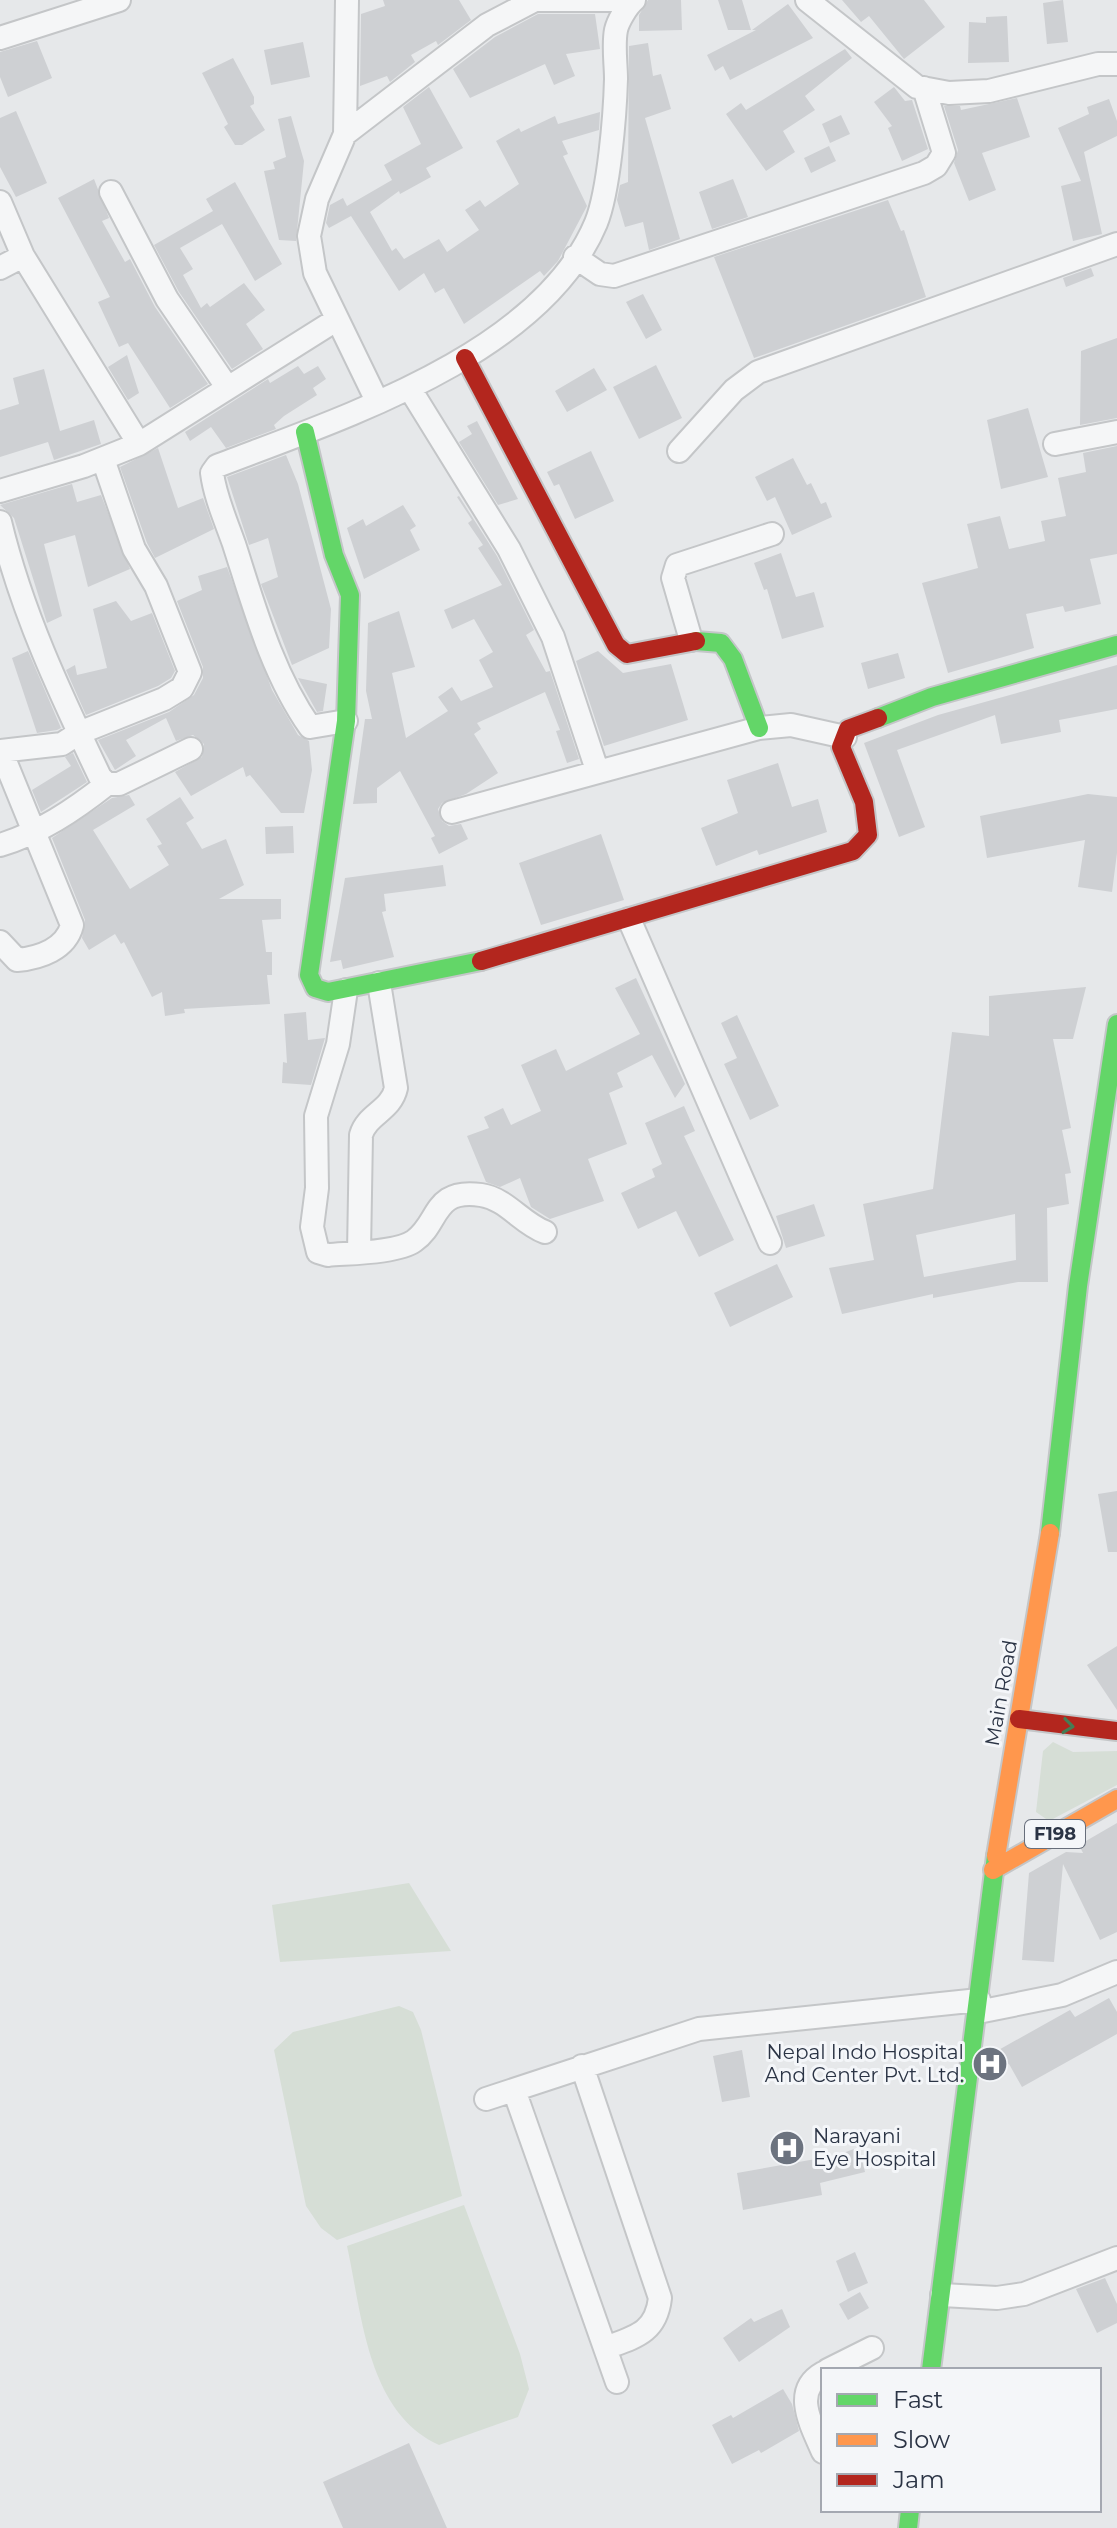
<svg xmlns="http://www.w3.org/2000/svg" width="1117" height="2528" font-family="Montserrat,sans-serif">
<rect width="100%" height="100%" fill="#e6e8ea"/>
<path fill="#d6ded6" d="M1053,1742L1073,1752L1117,1751V1785L1049,1821L1036,1812L1043,1751Z
M409,1883L451,1951L280,1962L272,1905Z
M399,2006L413,2012L421,2030L462,2196L337,2240L321,2228L306,2206L274,2050L293,2032Z
M464,2205L520,2354L529,2389L518,2417L439,2445C367,2412 362,2314 347,2246Z"/>
<path fill="#ced0d3" fill-rule="evenodd" d="M383,0H459L471,20L438,45L436,41L411,55L415,62L390,82L387,76L360,86L361,14L385,6Z
M648,0H681L682,30L639,31V15Z
M718,0H742L751,30H728Z
M842,0H924L945,27L904,59L869,16L861,22Z
M1063,0L1068,42L1047,44L1043,3Z
M788,4L813,38L730,80L723,66L715,71L707,55L756,30H752Z
M538,14H595L600,49L566,54L575,76L554,85L545,64L470,98L453,69L495,37Z
M1007,16L1009,62L968,63L969,22L986,23V17Z
M37,41L52,78L8,97L0,77V52Z
M303,42L310,77L271,85L264,50Z
M648,43L653,76L661,74L671,109L645,118L680,239L649,250L643,222L625,227L617,200L620,185L628,182L629,46Z
M845,49L852,58L805,96L815,110L783,131L795,152L766,171L726,114L741,103L746,110Z
M233,58L254,97V104L250,106L265,130L242,145H235L224,127L228,124L202,73Z
M429,87L463,148L426,168L431,177L400,194L399,191L370,212L392,251L396,248L404,259L439,239L447,252L479,230L465,210L480,200L485,207L519,184L496,141L519,128L521,132L555,116L558,124L600,112L599,130L562,141L568,154L563,156L587,206L558,261L544,276L540,271L464,324L444,288L435,293L424,273L399,291L351,216L329,228L326,223L330,205L343,198L347,206L392,180L384,165L421,144L403,107Z
M894,87L905,101L912,100L928,149L902,161L888,128L892,126L874,102Z
M1017,98L1030,137L982,153L996,190L969,201L954,163L958,150L944,106H960L961,110Z
M1109,99L1117,121V136L1084,152L1102,234L1073,241L1061,186L1081,181L1058,128L1089,114L1087,107Z
M16,111L47,183L16,197L0,167V118Z
M841,115L850,134L830,143L822,124Z
M291,116L304,161L296,241L279,240L264,171L275,169L273,162L286,157L278,119Z
M829,146L836,161L811,173L804,158Z
M94,179L109,218L102,221L125,262L130,259L155,307L208,384L170,408L128,343L119,347L98,302L110,297L58,198Z
M733,179L748,217L712,229L699,192Z
M235,182L282,264L255,281L222,224L180,248L193,269L183,275L201,308L207,303L210,307L244,283L265,310L246,324L263,349L232,369L179,292L154,245L213,211L206,199Z
M888,200L901,231L904,230L926,297L754,358L714,257Z
M1091,268L1094,276L1066,287L1063,278Z
M643,294L662,330L646,339L626,302Z
M1117,338V418L1080,425L1081,351Z
M127,355L139,393L128,400L108,367Z
M656,365L682,418L639,439L613,387Z
M298,366L304,374L318,366L326,379L313,388L317,395L284,416L274,425L276,429L226,448L211,427L190,441L185,432L268,379L270,383Z
M594,368L607,390L567,412L555,391Z
M44,369L60,431L94,420L101,444L54,460L48,442L0,457V410L19,404L13,378Z
M1028,408L1048,477L1001,489L987,420Z
M477,421L518,499L498,505L459,442L472,434L467,426Z
M1117,446V554L1090,559L1101,604L1065,612L1063,606L1026,614L1034,648L948,673L922,583L978,568L967,524L1000,516L1009,549L1045,541L1041,521L1066,516L1058,478L1086,472L1083,453Z
M158,448L178,508L203,498L214,529L155,558L147,543L120,467Z
M591,451L614,501L575,519L559,484L554,486L547,472Z
M286,455L298,484L331,609L329,648L292,665L261,584L278,577L268,538L249,545L227,477Z
M793,458L807,485L811,483L821,504L826,502L832,517L792,535L775,497L767,501L755,477Z
M72,484L77,502L101,495L130,569L88,587L75,535L44,544L62,616L47,623L14,518L0,505Z
M459,496L497,556L534,630L526,635L546,672L550,671L579,759L567,763L556,731L560,730L545,692L477,723L481,729L474,734L498,773L466,794L442,803L438,809L442,821L449,826L461,824L468,839L439,854L431,838L435,836L400,771L377,788V803L353,804L365,719H372L366,691L368,623L399,611L415,667L392,673L406,738L448,711L438,697L452,687L461,701L493,687L479,660L493,652L474,619L452,629L444,610L502,585L478,548L483,545L468,523L472,520L457,497Z
M403,505L416,526L410,530L420,550L364,579L347,528L363,519L366,526Z
M781,553L796,597L814,592L824,627L782,639L767,589L764,590L754,563Z
M227,567L272,690L298,735L309,741L312,770L304,813H281L250,775L246,777L243,767L191,796L175,772L202,757L204,744L193,735L176,741L166,718L126,740L136,756L115,770L98,740L169,712L194,695L203,678V667L177,601L202,590L198,576Z
M116,601L131,621L152,613L175,671L171,678L158,686L86,715L66,670L75,665L77,675L107,668L93,609Z
M28,651L61,728L57,730L37,733L12,658Z
M598,651L623,673L671,664L688,720L604,746L576,661Z
M898,653L905,678L868,689L861,663Z
M1117,665V709L1059,720L1061,732L1001,744L995,715L897,750L925,827L899,837L864,743L938,715Z
M298,678L327,684L323,711L317,712Z
M73,753L87,782L41,812L32,790L71,766L65,757Z
M778,763L792,807L818,799L827,832L759,855L757,850L716,866L701,828L738,813L727,780Z
M1088,794L1117,797V853L1112,892L1078,887L1085,840L987,858L980,816Z
M129,795L135,805L93,830L130,889L169,865L157,846L162,844L146,819L180,797L194,818L186,823L202,849L226,839L244,885L219,899H281V919L262,920L266,952H272V975H267L270,1004L184,1009L185,1013L165,1016L162,992L152,997L124,942L121,944L115,934L89,950L82,938L85,920L52,838L112,798Z
M293,826L294,853L266,854L265,827Z
M601,834L624,900L541,925L519,863Z
M443,865L446,886L384,894L386,911L382,912L394,957L343,969L341,960L330,962L345,878Z
M636,978L685,1084L675,1098L652,1055L617,1073L623,1087L609,1093L627,1144L588,1159L604,1201L550,1219L531,1207L520,1178L500,1187L486,1182L467,1136L489,1128L484,1117L503,1108L511,1125L541,1111L521,1065L556,1049L566,1071L640,1034L615,988Z
M1086,987L1073,1039H1053L1071,1128L1062,1130L1071,1173L1065,1174L1069,1204L1047,1208L1048,1282H1018L933,1298V1294L842,1314L829,1268L874,1260L863,1204L933,1189L952,1032L989,1036V996ZM1015,1214L1016,1260L924,1277L916,1235Z
M306,1012L308,1040L325,1038L311,1085L282,1083L283,1062L287,1063L284,1014Z
M737,1015L779,1106L750,1120L724,1064L737,1058L721,1023Z
M684,1106L695,1131L684,1136L734,1240L699,1257L676,1211L638,1229L621,1193L655,1177L652,1169L662,1164L645,1123Z
M814,1204L825,1236L786,1248L776,1216Z
M777,1264L793,1297L730,1327L714,1293Z
M1117,1491V1552H1108L1098,1494Z
M1117,1646V1710L1087,1665Z
M1117,1823V1932L1100,1940L1063,1864L1054,1962L1022,1960L1029,1873L1066,1852L1083,1853L1079,1845Z
M1109,1998L1117,2012V2034L1022,2087L1009,2064L1003,2067L995,2052L1070,2010L1075,2017Z
M742,2050L750,2097L722,2102L713,2056Z
M859,2147L865,2172L820,2183L822,2195L743,2210L737,2173L838,2155Z
M855,2252L868,2283L848,2292L836,2261Z
M1105,2278L1117,2304V2323L1097,2333L1076,2289Z
M860,2292L869,2308L848,2320L839,2304Z
M782,2309L790,2327L739,2362L723,2338L751,2318L754,2322Z
M783,2389L792,2404L799,2431L761,2453L759,2450L732,2464L712,2425L731,2415L733,2418Z
M409,2443L447,2528H343L323,2482Z"/>
<g fill="none" stroke-linecap="round" stroke-linejoin="round">
<defs>
<path id="street" d="M347,0L345,134L317,199L309,236L315,273L377,401
M522,0H630
M807,0L917,87L949,93L989,91L1098,64H1117
M0,38L119,0
M345,134L487,25L533,1
M111,192L167,299L227,387
M0,202L23,256L139,444
M575,257L600,274L614,276L924,173L936,166L944,153L924,88
M0,268L23,256
M410,389L509,549L553,637L597,770
M1055,444L1117,432
M679,451L734,390L758,372L1117,244
M0,491L84,466L139,444L336,320
M0,522C22,613 60,693 100,777L107,784H119L191,749
M691,640L673,578L677,565L772,534
M346,721L310,727C272,673 254,606 234,544C226,521 215,497 212,473L217,466C339,419 541,355 596,223C609,191 615,115 616,79C616,64 613,45 616,30C618,21 627,6 634,0
M0,751L62,744L79,733L164,699L182,688L190,672L156,586L134,549L103,459
M452,812L759,728L791,725L845,737
M0,845C40,833 74,810 107,784
M629,919L770,1243
M0,942L17,960C40,958 66,949 72,925L1,751
M346,990L338,1044L316,1116L317,1188L312,1227L318,1252L328,1255C349,1253 397,1253 414,1241C440,1223 432,1188 481,1195C507,1199 521,1223 545,1232
M359,1252L361,1135C367,1114 391,1111 396,1088L379,983
M978,2012L1062,1995L1117,1972
M582,2066L660,2298C656,2333 635,2337 605,2348
M514,2090L617,2382
M486,2099L699,2029L979,2000
M942,2295L997,2298L1024,2294L1117,2258
M828,2370L872,2348
M823,2373C791,2391 812,2426 823,2452"/>
<path id="fast" d="M305,432L334,555L350,595L346,721L309,975L315,988L328,992L481,961
M696,641L721,643L733,659L759,728
M878,718L932,697L1117,645
M1050,1533L1078,1286L1117,1024
M931,2370L996,1856
M908,2528L910,2510"/>
<path id="slow" d="M996,1856L1050,1533
M993,1870L1117,1799"/>
<path id="jam" d="M465,358L616,645L627,654L696,641
M481,961L853,851L868,835L864,802L841,747L848,729L878,718
M1019,1719L1117,1731"/>
</defs>
<use href="#street" stroke="#c4c6c8" stroke-width="26"/>
<use href="#fast" stroke="#c4c6c8" stroke-width="22"/>
<use href="#slow" stroke="#c4c6c8" stroke-width="22"/>
<use href="#jam" stroke="#c4c6c8" stroke-width="22"/>
<use href="#street" stroke="#f5f6f7" stroke-width="22"/>
<use href="#fast" stroke="#63d668" stroke-width="18"/>
<use href="#slow" stroke="#ff974d" stroke-width="18"/>
<use href="#jam" stroke="#b3261e" stroke-width="18"/>
</g>
<defs><path id="oneway-chevron" d="M-2-3.5L2.5 0L-2 3.5" fill="none" stroke-width="1.6" stroke-linecap="round" stroke-linejoin="round" transform="scale(2)"/></defs>
<use stroke="#447d55" href="#oneway-chevron" transform="translate(1068 1726) rotate(7)"/>
<defs>
<symbol id="hospital-disc" viewBox="-11 -11 22 22"><circle r="9.5" fill="#6c737f" stroke="#f4f6f9"/><path d="M-5-5h3v3.5h4V-5h3V5h-3V1.5h-4V5h-3Z" fill="#fff"/></symbol>
</defs>
<g fill-rule="evenodd">
<use href="#hospital-disc" x="970" y="2044" width="40" height="40"/>
<use href="#hospital-disc" x="767" y="2128" width="40" height="40"/>
</g>
<g text-anchor="middle" stroke-width="6" stroke-linejoin="round" paint-order="stroke">
<rect fill="#f4f6f9" stroke="#676e7b" stroke-width="2" x="1025" y="1820" width="60" height="28" rx="6"/>
<g font-size="18" font-weight="bold" fill="#2b3445">
<text x="1055" y="1840">F198</text>
</g>
<g font-size="20" fill="#2b3445" stroke="#f4f6f9">
<text transform="translate(1001 1693) rotate(-80)" y="7">Main Road</text>
</g>
<g font-size="20" fill="#2b3445" stroke="#f4f6f9" text-anchor="end">
<text x="964" y="2059">Nepal Indo Hospital<tspan x="964" dy="23">And Center Pvt. Ltd.</tspan></text>
<text x="813" y="2143" text-anchor="start">Narayani<tspan x="813" dy="23">Eye Hospital</tspan></text>
</g>
</g>
<rect x="821" y="2368" width="280" height="144" fill="#f4f6f9" stroke="#a4a8b1" stroke-width="2"/>
<rect x="837" y="2394" width="40" height="12" fill="#63d668" stroke="#a4a8b1" stroke-width="2"/>
<text x="893" y="2408" font-size="24" fill="#2b3445">Fast</text>
<rect x="837" y="2434" width="40" height="12" fill="#ff974d" stroke="#a4a8b1" stroke-width="2"/>
<text x="893" y="2448" font-size="24" fill="#2b3445">Slow</text>
<rect x="837" y="2474" width="40" height="12" fill="#b3261e" stroke="#a4a8b1" stroke-width="2"/>
<text x="893" y="2488" font-size="24" fill="#2b3445">Jam</text>
</svg>
